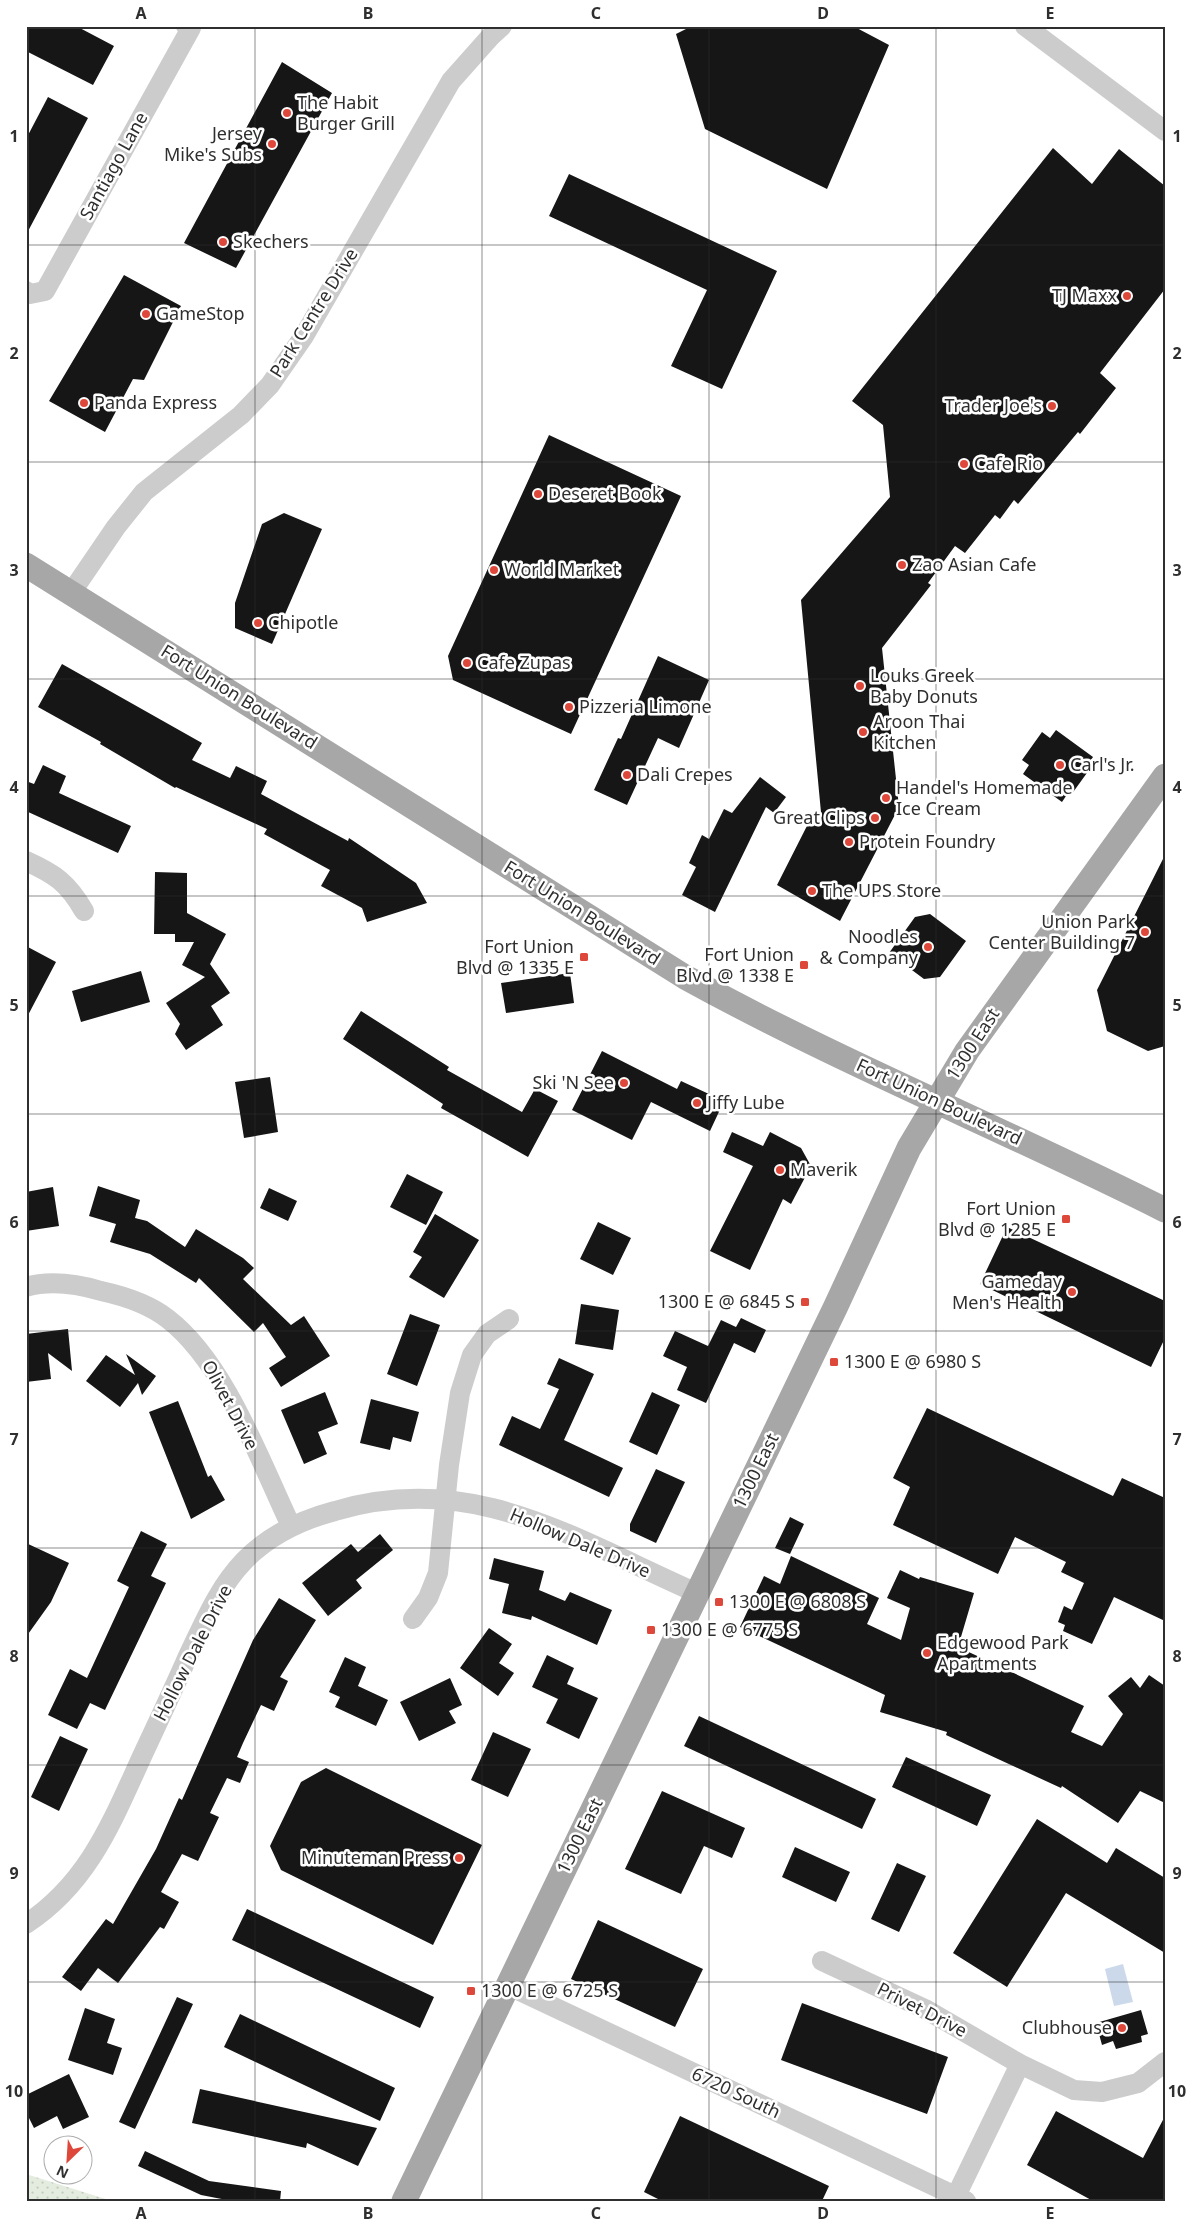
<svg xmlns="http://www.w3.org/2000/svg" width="1191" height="2227" font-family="'Noto Sans',sans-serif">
<defs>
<pattern id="grass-dots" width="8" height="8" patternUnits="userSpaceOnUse" patternTransform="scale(1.25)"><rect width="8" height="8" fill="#e3ecde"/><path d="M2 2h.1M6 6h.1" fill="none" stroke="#c3cbbf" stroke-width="1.8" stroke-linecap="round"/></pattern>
</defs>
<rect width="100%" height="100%" fill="#fff"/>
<path fill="url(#grass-dots)" d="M26,2174L112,2201H26Z"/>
<path fill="#cbd9eb" d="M1123,1964L1133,2002L1114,2006L1105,1969Z"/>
<path fill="#161616" d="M26,26H76L114,46L93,85L26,51Z
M692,26H853L889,45L827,189L705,129L676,34Z
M282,62L332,93L236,268L184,243Z
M48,97L88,118L26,235V139Z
M1053,148L1092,184L1119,149L1165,186V289L1100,373L1116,388L1080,434L1078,432L1018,504L1014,500L1000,519L995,515L965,553L955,546L928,583L931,585L882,648L899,807L840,921L777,885L812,816L822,823L801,600L890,497L883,425L852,401Z
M569,174L777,271L722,389L671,366L707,290L549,216Z
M124,275L181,306L144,380L133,379L105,432L49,401Z
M549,435L681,496L571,734L453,680L448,656Z
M284,513L322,529L272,644L235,628V603L262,524Z
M658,656L709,680L679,748L658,738L627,805L594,790L618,738L621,739Z
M62,664L202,743L192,760L230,778L236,766L267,781L261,794L348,841L349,838L416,883L427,903L367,922L362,908L321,886L330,870L264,834L267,829L176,787L175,788L100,744L101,742L38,707Z
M1056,730L1093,757L1090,762L1092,766L1071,795L1068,793L1062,802L1023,774L1029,765L1022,760L1042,732L1050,738Z
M43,765L66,776L59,793L131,826L118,853L26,811V781L34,784Z
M760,777L786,797L774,813L766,807L715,912L682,895L696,867L689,863L702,835L709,839L724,809L732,813Z
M1165,855V1046L1148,1051L1107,1031L1097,990Z
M155,872L187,873V913L226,934L210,964L230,993L211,1006L223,1025L186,1050L175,1034L180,1024L166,1003L205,977L182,965L194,942H175V934H154Z
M930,914L966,941L940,977L924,979L889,953L915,917Z
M26,946L56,962L26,1019Z
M141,971L150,1002L81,1022L72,991Z
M570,973L574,1003L506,1013L501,983Z
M361,1011L449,1067L447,1070L522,1112L535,1089L558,1101L528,1157L441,1108L443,1104L343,1039Z
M602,1051L677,1089L681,1081L724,1101L710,1131L651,1102L632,1140L572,1110Z
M270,1077L278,1132L244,1138L235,1082Z
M732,1132L763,1146L770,1132L801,1148L811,1166L791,1204L783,1199L750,1270L710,1251L753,1166L723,1152Z
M407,1174L443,1192L426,1225L390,1207Z
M98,1186L140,1200L135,1218L147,1221L185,1247L196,1229L243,1258L254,1268L243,1279L291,1325L304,1316L330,1356L281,1387L269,1368L286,1357L263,1323L254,1332L199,1278L196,1283L150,1254L110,1242L116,1224L89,1216Z
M53,1187L59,1226L26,1231V1192Z
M269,1188L297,1201L288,1221L260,1208Z
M435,1214L479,1240L444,1298L409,1277L422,1257L413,1252Z
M598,1222L631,1238L613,1275L580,1259Z
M1007,1227L1165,1301V1338L1151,1367L980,1284Z
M581,1304L619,1310L613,1350L575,1344Z
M410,1314L440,1325L417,1386L387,1374Z
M741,1318L766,1330L755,1353L734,1343L706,1403L677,1390L687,1367L663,1356L675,1331L708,1346L721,1320L736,1327Z
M68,1329L72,1371L48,1353L51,1379L26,1382V1334Z
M126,1354L156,1376L142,1395L138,1383L120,1407L86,1381L106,1355L135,1375Z
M559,1358L594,1374L564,1440L623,1468L609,1497L499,1445L512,1416L540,1429L559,1389L547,1384Z
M325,1392L338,1424L318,1432L327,1454L304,1464L281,1410Z
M652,1392L680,1405L657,1455L629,1442Z
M371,1399L419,1412L411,1442L393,1437L390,1450L360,1443Z
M178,1401L208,1477L211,1475L225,1500L191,1519L149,1412Z
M927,1408L1113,1496L1122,1478L1165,1498V1621L1114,1597L1092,1644L1063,1631L1065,1625L1058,1622L1064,1606L1072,1610L1084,1583L1061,1572L1066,1562L1015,1537L998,1574L893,1525L910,1487L893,1478Z
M656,1469L685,1482L656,1543L630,1531V1524Z
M790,1517L804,1524L790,1554L775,1548Z
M141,1531L167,1544L151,1576L166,1583L105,1710L90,1703L77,1729L48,1715L70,1669L87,1678L129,1587L117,1581Z
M380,1534L393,1550L356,1580L362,1588L328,1616L302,1583L351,1544L358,1552Z
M26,1543L69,1563L51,1602L26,1637Z
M791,1556L879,1598L867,1624L901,1640L910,1608L887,1598L900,1570L919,1579L920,1577L974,1593L958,1647L1084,1706L1071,1732L1102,1746L1123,1714L1108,1696L1131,1677L1140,1688L1149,1675L1165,1686V1803L1140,1791L1118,1823L1062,1786L1061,1788L946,1735L947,1732L880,1712L885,1695L740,1627L764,1576L780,1584Z
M494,1558L544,1571L539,1590L565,1601L570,1592L612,1610L597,1645L532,1616L531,1620L502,1613L509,1584L489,1579Z
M279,1598L316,1620L280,1677L288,1681L274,1711L261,1705L243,1743L237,1757L249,1762L240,1783L227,1778L210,1813L219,1817L198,1861L182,1854L161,1892L179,1902L164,1929L160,1927L118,1983L98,1968L81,1991L62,1977L106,1919L113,1924L156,1849L179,1798L182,1800L253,1640Z
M489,1628L512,1644L499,1663L514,1673L498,1696L460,1668Z
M547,1655L574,1668L567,1684L598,1698L579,1739L546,1723L558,1699L532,1687Z
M345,1657L366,1667L358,1686L388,1700L376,1726L335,1707L340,1697L329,1692Z
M450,1678L462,1705L449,1711L456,1723L419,1741L400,1702Z
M699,1716L876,1799L862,1829L684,1746Z
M493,1732L531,1749L508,1797L471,1780Z
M60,1736L88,1749L59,1811L31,1797Z
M906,1757L991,1795L977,1826L892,1787Z
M326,1768L482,1845L433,1945L281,1870L270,1846L301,1782Z
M662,1791L745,1828L732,1858L704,1846L681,1894L625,1869Z
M1037,1819L1107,1863L1116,1848L1165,1878V1953L1066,1893L1007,1987L953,1953Z
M795,1847L850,1872L836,1902L782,1877Z
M897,1863L926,1876L899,1932L871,1919Z
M247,1909L434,1997L420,2028L232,1940Z
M598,1920L703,1969L675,2027L571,1979Z
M177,1997L193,2004L135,2129L119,2122Z
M802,2003L948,2057L927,2114L781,2060Z
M85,2008L115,2019L107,2043L122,2048L113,2075L68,2060Z
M1141,2010L1148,2034L1141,2036L1142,2042L1116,2049L1113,2041L1102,2045L1096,2023Z
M240,2014L395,2088L380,2121L224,2047Z
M69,2074L89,2117L63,2129L57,2116L34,2128L26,2112V2095Z
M200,2089L377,2128L358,2166L307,2143L306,2148L192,2123Z
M1056,2111L1143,2158L1165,2116V2201H1093L1027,2165Z
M680,2116L829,2186L822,2201H662L644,2192Z
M145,2151L209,2181L281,2191L280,2201H232L201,2195L138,2166Z"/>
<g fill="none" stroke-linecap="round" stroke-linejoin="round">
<path stroke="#ccc" stroke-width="20" d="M1025,26L1165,131
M26,291L30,294L45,291L191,28L186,26
M71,593L116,527L144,492L241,415L270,385L304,336L451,81L491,36L502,26
M26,861C55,874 68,883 84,911
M26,1287C50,1280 77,1284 101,1291C124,1296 149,1304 168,1319C225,1363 260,1461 291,1526
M413,1619L428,1598L438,1573L449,1465L460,1393L472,1355L487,1334L509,1319
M26,1924C90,1882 113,1819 144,1752C159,1720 174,1688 188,1656C204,1623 218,1588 244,1561C269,1535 301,1520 335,1511C473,1470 576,1540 697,1593
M822,1961L925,2009L1020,2064L1074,2090L1102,2092L1138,2083L1165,2062
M507,1985L966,2201
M956,2196L1020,2064"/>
<path stroke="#a7a7a7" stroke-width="25" d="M26,565L685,977C841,1063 1006,1130 1165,1210
M404,2201L836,1306L909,1148L967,1051L1165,776"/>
</g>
<path fill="none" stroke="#2f2f2f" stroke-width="1" stroke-opacity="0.55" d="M255,26V2201M482,26V2201M709,26V2201M936,26V2201M26,245H1165M26,462H1165M26,679H1165M26,896H1165M26,1114H1165M26,1331H1165M26,1548H1165M26,1765H1165M26,1982H1165"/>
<g fill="#de483a" stroke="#fff" stroke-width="2">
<circle cx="287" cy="113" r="5"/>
<circle cx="272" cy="144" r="5"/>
<circle cx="223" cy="242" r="5"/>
<circle cx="1127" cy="296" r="5"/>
<circle cx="146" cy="314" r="5"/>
<circle cx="84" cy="403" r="5"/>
<circle cx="1052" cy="406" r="5"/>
<circle cx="964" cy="464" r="5"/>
<circle cx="538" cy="494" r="5"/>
<circle cx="902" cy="565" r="5"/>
<circle cx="494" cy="570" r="5"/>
<circle cx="258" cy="623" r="5"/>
<circle cx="467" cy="663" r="5"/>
<circle cx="860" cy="686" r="5"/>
<circle cx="569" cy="707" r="5"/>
<circle cx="863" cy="732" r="5"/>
<circle cx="1060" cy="765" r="5"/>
<circle cx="627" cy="775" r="5"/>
<circle cx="886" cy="798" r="5"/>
<circle cx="875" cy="818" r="5"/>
<circle cx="849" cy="842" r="5"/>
<circle cx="812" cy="891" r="5"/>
<circle cx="1145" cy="932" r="5"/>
<circle cx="928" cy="947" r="5"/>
<rect x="579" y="952" width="10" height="10" rx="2.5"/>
<rect x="799" y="960" width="10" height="10" rx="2.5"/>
<circle cx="624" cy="1083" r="5"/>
<circle cx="697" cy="1103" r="5"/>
<circle cx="780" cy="1170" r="5"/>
<rect x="1061" y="1214" width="10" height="10" rx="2.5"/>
<circle cx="1072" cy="1292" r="5"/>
<rect x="800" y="1297" width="10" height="10" rx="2.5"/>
<rect x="829" y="1357" width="10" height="10" rx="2.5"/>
<rect x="714" y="1597" width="10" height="10" rx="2.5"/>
<rect x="646" y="1625" width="10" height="10" rx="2.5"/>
<circle cx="927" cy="1653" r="5"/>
<circle cx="459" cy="1858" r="5"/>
<rect x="466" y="1986" width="10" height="10" rx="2.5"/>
<circle cx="1122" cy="2028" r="5"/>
</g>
<g text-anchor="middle" stroke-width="5" stroke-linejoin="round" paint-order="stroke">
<g font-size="18" fill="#2f2f2f" stroke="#fff" text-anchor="start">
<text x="297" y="109">The Habit<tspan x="297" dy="21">Burger Grill</tspan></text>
<text x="262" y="140" text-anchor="end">Jersey<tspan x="262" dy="21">Mike's Subs</tspan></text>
<text x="233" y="248">Skechers</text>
<text x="1117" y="302" text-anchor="end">TJ Maxx</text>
<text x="156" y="320">GameStop</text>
<text x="94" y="409">Panda Express</text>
<text x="1042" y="412" text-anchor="end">Trader Joe's</text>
<text x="974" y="470">Cafe Rio</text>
<text x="548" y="500">Deseret Book</text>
<text x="912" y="571">Zao Asian Cafe</text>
<text x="504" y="576">World Market</text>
<text x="268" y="629">Chipotle</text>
<text x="477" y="669">Cafe Zupas</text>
<text x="870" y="682">Louks Greek<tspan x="870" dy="21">Baby Donuts</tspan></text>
<text x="579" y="713">Pizzeria Limone</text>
<text x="873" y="728">Aroon Thai<tspan x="873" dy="21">Kitchen</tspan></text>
<text x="1070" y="771">Carl's Jr.</text>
<text x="637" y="781">Dali Crepes</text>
<text x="896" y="794">Handel's Homemade<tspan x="896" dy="21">Ice Cream</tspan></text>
<text x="865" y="824" text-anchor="end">Great Clips</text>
<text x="859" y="848">Protein Foundry</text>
<text x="822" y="897">The UPS Store</text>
<text x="1135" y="928" text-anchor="end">Union Park<tspan x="1135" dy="21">Center Building 7</tspan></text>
<text x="918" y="943" text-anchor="end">Noodles<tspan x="918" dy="21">&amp; Company</tspan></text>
<text x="574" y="953" text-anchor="end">Fort Union<tspan x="574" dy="21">Blvd @ 1335 E</tspan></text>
<text x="794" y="961" text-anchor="end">Fort Union<tspan x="794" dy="21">Blvd @ 1338 E</tspan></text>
<text x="614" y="1089" text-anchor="end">Ski 'N See</text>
<text x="707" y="1109">Jiffy Lube</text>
<text x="790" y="1176">Maverik</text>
<text x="1056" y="1215" text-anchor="end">Fort Union<tspan x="1056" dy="21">Blvd @ 1285 E</tspan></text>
<text x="1062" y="1288" text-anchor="end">Gameday<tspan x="1062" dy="21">Men's Health</tspan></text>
<text x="795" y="1308" text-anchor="end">1300 E @ 6845 S</text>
<text x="844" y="1368">1300 E @ 6980 S</text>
<text x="729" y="1608">1300 E @ 6808 S</text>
<text x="661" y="1636">1300 E @ 6775 S</text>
<text x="937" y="1649">Edgewood Park<tspan x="937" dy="21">Apartments</tspan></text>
<text x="449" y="1864" text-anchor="end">Minuteman Press</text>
<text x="481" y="1997">1300 E @ 6725 S</text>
<text x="1112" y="2034" text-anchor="end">Clubhouse</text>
</g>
<g font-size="18" fill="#2f2f2f" stroke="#fff">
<text transform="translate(114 166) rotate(-61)" y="6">Santiago Lane</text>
<text transform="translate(314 313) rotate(-58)" y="6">Park Centre Drive</text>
<text transform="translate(239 697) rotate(32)" y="6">Fort Union Boulevard</text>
<text transform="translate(582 913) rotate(32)" y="6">Fort Union Boulevard</text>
<text transform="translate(973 1044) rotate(-57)" y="6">1300 East</text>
<text transform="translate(939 1102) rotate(25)" y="6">Fort Union Boulevard</text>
<text transform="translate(230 1405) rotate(62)" y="6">Olivet Drive</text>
<text transform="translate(756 1471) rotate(-64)" y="6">1300 East</text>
<text transform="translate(580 1543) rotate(23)" y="6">Hollow Dale Drive</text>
<text transform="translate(193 1653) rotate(-63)" y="6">Hollow Dale Drive</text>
<text transform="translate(580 1836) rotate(-64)" y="6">1300 East</text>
<text transform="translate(922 2010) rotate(27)" y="6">Privet Drive</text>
<text transform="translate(736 2093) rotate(25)" y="6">6720 South</text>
</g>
</g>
<rect width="1191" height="2227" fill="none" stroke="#ffffff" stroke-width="55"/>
<g transform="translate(68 2160) rotate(205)"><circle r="24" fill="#ffffff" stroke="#acacac"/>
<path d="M0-4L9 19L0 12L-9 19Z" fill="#de483a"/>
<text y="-8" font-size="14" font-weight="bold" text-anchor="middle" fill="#2f2f2f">N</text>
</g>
<rect x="28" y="28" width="1136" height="2172" fill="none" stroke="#2f2f2f" stroke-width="2"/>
<g font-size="16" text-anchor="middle" font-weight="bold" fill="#2f2f2f">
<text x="141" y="19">A</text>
<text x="368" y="19">B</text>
<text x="596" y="19">C</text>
<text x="823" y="19">D</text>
<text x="1050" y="19">E</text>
<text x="14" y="142">1</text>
<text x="1177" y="142">1</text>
<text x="14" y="359">2</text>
<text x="1177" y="359">2</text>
<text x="14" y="576">3</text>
<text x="1177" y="576">3</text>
<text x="14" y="793">4</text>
<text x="1177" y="793">4</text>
<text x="14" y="1011">5</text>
<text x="1177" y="1011">5</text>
<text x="14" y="1228">6</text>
<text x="1177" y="1228">6</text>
<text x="14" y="1445">7</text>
<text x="1177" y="1445">7</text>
<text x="14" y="1662">8</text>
<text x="1177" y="1662">8</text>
<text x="14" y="1879">9</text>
<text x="1177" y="1879">9</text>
<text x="14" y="2097">10</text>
<text x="1177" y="2097">10</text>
<text x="141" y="2219">A</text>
<text x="368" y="2219">B</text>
<text x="596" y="2219">C</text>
<text x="823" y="2219">D</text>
<text x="1050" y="2219">E</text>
</g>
</svg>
